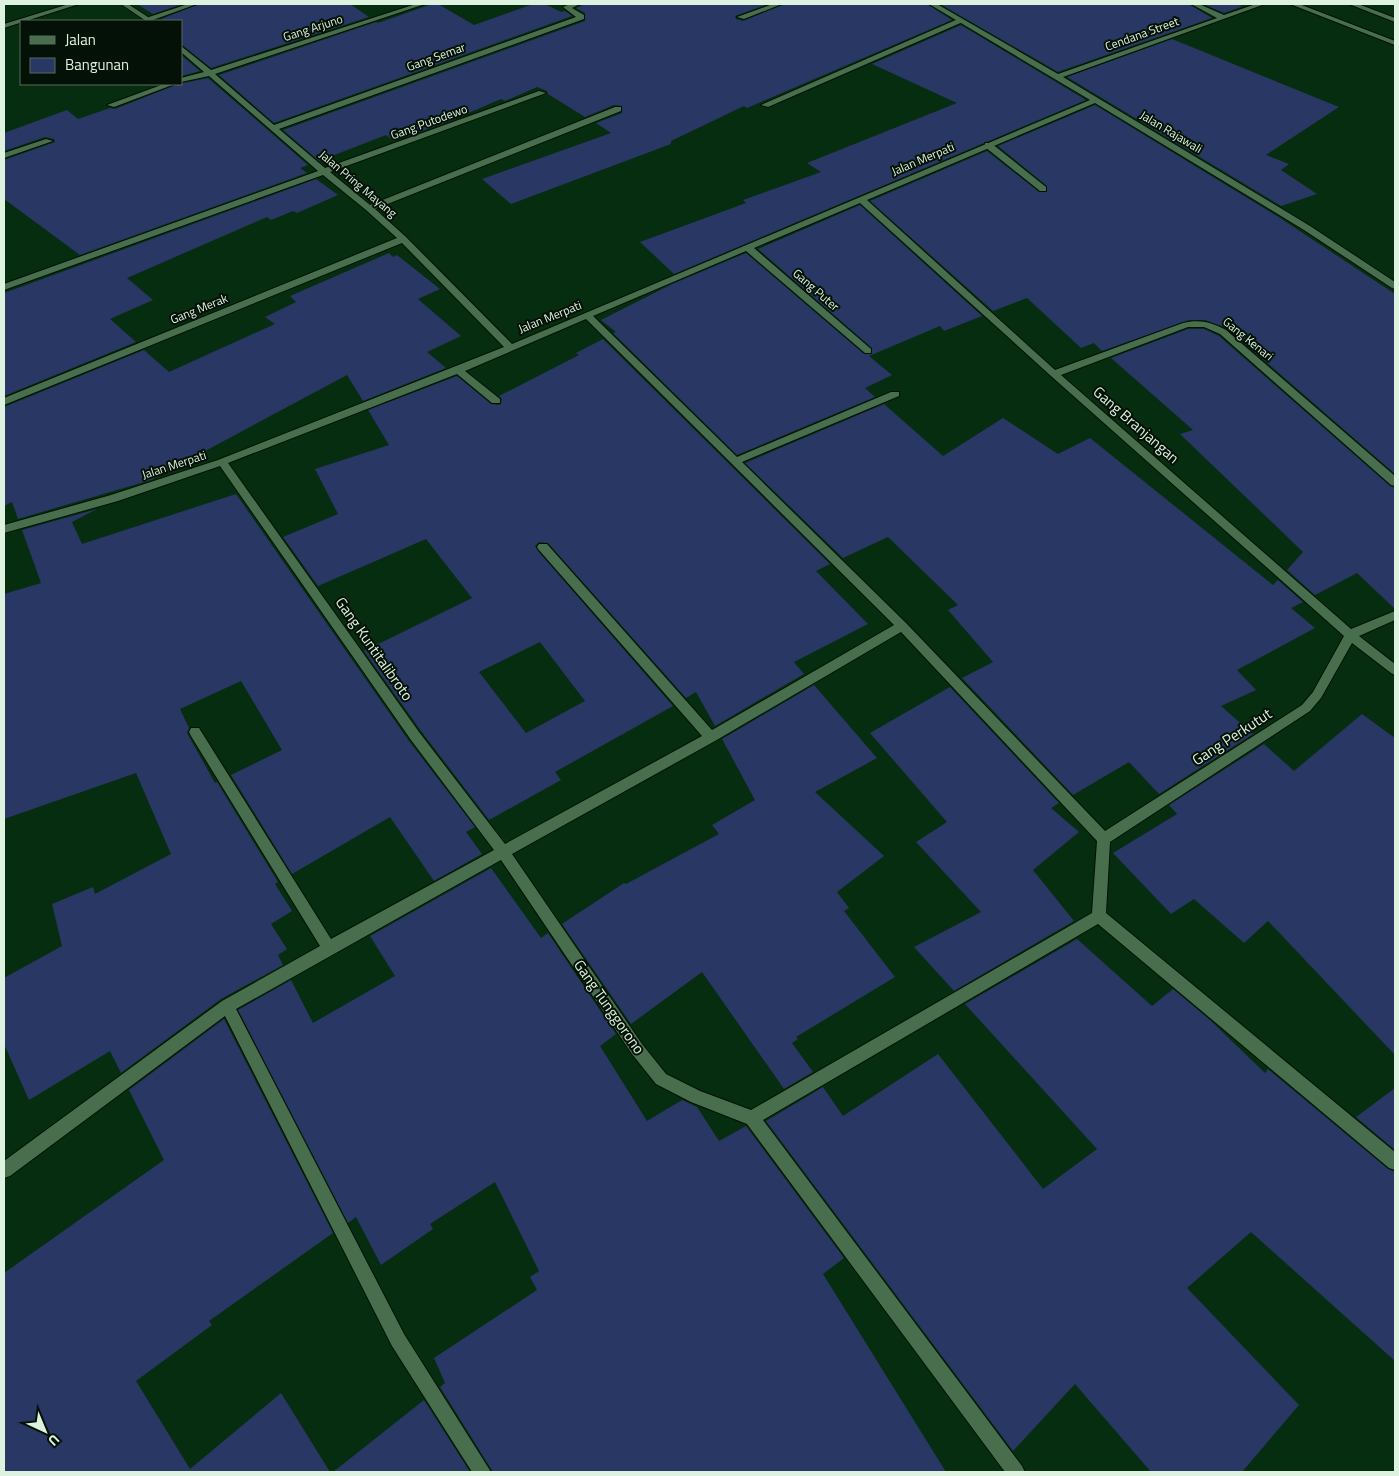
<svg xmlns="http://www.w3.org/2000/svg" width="1399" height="1476" font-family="'Titillium Web',sans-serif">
<rect width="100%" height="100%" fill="#072d11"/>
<path fill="#283764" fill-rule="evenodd" d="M137,4H183L153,14Z
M199,4H350L369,17L211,68L181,44V21H164L161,19Z
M432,4H438L474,25L533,4H545L561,12L565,11L572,16L274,123L219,75L376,22L378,23Z
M585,4H768L735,16L736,19L743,21L784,4H927L952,20L747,108L744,106L671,141V144L511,204L482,179L611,133L596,123L622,113V106L614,105L585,117L548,94L547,91L537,87L505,101L501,99L450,121L394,141L386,135L319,161L283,130L585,21V13L576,8Z
M940,4H1189L1212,18L1058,72Z
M1203,4H1240L1241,7L1224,13Z
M961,25L1086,100L674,274L640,242L746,203L743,200L821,172L807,163L957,103L872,64Z
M1172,39L1339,107L1266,155L1289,164L1281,170L1317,194L1281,206L1067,77Z
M181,55L200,71L181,76Z
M208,78L308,165L300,168L307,173L80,255L4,199V160L55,142L54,139L45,137L4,151V133L67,110L78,119L110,108L115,109L178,84Z
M1095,105L1277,216L1395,294V474L1227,328L1205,320H1189L1102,351L1094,343L1081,348L1027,298L993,311L870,201L987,151L1039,192H1047V186L998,146Z
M316,179L338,195L297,213L293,211L271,220L267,217L127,278L153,300L110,319L136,342L4,396V293Z
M860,205L982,316L944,331L940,326L869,356L892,375L865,388L875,397L737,455L613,333L616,332L601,320L672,284L746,253L864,354H872V348L758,249Z
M389,253L393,257L397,255L440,289L418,299L461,336L427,352L446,368L363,401L347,375L151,480L18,519L12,502L4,506V407L144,350L169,372L275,324L265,317L296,302L290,296Z
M1188,329H1204L1219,336L1390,486L1395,488V609L1357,573L1315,595L1287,570L1303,552L1180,434L1193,430L1111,358Z
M603,339L830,564L816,571L868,624L794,662L804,674L715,726L696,692L686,698L548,543L539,542L535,546L538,551L673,706L555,772L561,780L489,820L421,731L364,651L472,598L426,539L318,586L283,537L338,514L315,469L389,445L368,410L457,376L491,404L500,405L502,399L499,396L579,355L576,353ZM540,642L585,701L526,733L479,672Z
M884,404L943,456L1003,418L1058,454L1090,438L1273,585L1278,580L1303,602L1291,608L1315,628L1237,670L1256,690L1221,706L1253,734L1159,794L1129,762L1073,795L962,678L993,662L948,610L958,605L888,537L843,558L745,463Z
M236,494L409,741L475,827L466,832L482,854L434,881L390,817L292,874L231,775L282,750L241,681L180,709L189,728L187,733L215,783L217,782L278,882L275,884L292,911L271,924L287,949L278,955L283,965L221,999L121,1073L110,1051L29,1100L4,1044V978L62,946L52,904L93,887L95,894L171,854L136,773L4,819V594L41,583L22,530L97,509L72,522L82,544Z
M814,685L877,758L815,792L884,856L837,892L849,908L844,911L895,977L796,1037L798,1039L792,1043L813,1072L784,1089L702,972L631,1024L562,924L624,883L626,884L719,834L712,825L755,800L722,739Z
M950,687L1059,803L1051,808L1079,832L1033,870L1074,921L954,991L914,947L981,912L916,842L947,822L870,733Z
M1362,714L1395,738V1055L1268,921L1244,943L1194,899L1171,914L1113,853L1177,814L1169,805L1264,744L1294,771Z
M491,868L541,938L548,933L616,1034L600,1046L647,1121L682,1100L697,1107L719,1141L746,1126L844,1258L823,1274L946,1472H493L440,1387L445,1383L434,1358L537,1290L530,1277L539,1271L495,1182L430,1224L433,1229L381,1265L356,1217L348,1223L238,1010L291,980L313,1023L395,976L370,936Z
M1077,939L1152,1006L1173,989L1210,1020L1265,1073L1268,1069L1388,1169L1395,1172V1361L1251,1232L1187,1288L1299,1405L1242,1472H1151L1075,1384L1013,1451L766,1121L823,1087L843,1116L938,1054L1043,1189L1097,1149L965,1004Z
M224,1019L333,1233L209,1321L212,1325L136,1381L190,1469L281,1393L330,1472H4V1273L164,1160L129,1090Z
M1395,1088V1150L1356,1117Z
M424,1400L470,1472H333Z"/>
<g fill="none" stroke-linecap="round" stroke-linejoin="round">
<defs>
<path id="service" d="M188,4H197L150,21L143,19Z
M958,19L965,21L768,107L761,105Z
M985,143H991L1046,187V191H1040L985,147Z"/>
<path id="minor" d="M69,4H79L4,28V24Z
M121,4H128L154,21H146Z
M416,4H425L215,74L274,125L576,17L563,7L570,4H580L572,8L584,15V19L279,129L325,168L539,91L546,93L330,172L370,205L615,107H621V111L375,209L406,237L512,344L1090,100L929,4H937L1058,74L1217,18L1191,4H1199L1224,15L1256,4H1265L1063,77L1310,226L1395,282V289L1392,288L1304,230L1095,103L867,200L1055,370L1183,323C1199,319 1211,322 1226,330L1395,476V486L1391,485L1220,334L1204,327H1188L1061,375L1351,629L1395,611V620L1359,636L1395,664V675L1391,673L1352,643L1321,698L1310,711L1110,842L1106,913L1395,1152V1170L1389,1168L1098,924L763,1120L1022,1466L1025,1472H1005L747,1124L691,1102L656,1084L632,1054L501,860L236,1009L404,1334L491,1472H472L392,1346L225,1016L10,1176L4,1178V1161L222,1001L320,946L191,736L189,732L191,728H199L331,939L494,850L411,740L220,466L118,501L4,533V525L111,495L218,460L504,347L402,243L4,405V398L397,238L366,210L323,175L4,290V284L318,171L209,76L181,82V78L204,72L181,52V46L211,70ZM860,203L1051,376L1344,636L1313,692L1302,705L1105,831L906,623L742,462L899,396V392H891L737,457L593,316L746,251L865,353H871V349L754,248ZM586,319L894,625L712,730L547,544H539L537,547L539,550L702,736L505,844L419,732L228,463L457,374L492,403H500V399L465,371ZM901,632L1097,841L1092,913L751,1110L700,1091L666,1074L642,1044L512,854L715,741Z
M773,4H782L744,19L737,17Z
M1290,4H1299L1395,41V45Z
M1349,4H1358L1395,18V22Z
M164,84H175L114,107L107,105Z
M46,139L53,141L4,158V153Z"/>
</defs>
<use href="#service" stroke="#001302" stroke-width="2"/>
<use href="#minor" stroke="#001302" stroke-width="2"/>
<use href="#service" fill="#496e4e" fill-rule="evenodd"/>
<use href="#minor" fill="#496e4e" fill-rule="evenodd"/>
</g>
<g text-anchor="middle" stroke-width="4" stroke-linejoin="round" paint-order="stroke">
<g font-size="12" fill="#ddf2df" stroke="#041106">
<text transform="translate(313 28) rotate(-18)" y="4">Gang Arjuno</text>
<text transform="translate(1142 34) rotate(-20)" y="4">Cendana Street</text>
<text transform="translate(436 57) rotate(-20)" y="4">Gang Semar</text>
<text transform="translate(429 122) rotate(-20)" y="4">Gang Putodewo</text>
<text transform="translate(1171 132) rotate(31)" y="4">Jalan Rajawali</text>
<text transform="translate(923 159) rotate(-23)" y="4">Jalan Merpati</text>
<text transform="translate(358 184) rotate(40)" y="4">Jalan Pring Mayang</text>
<text transform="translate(816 290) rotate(41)" y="4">Gang Puter</text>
<text transform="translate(199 309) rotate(-22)" y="4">Gang Merak</text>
<text transform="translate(550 317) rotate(-22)" y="4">Jalan Merpati</text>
<text transform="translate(1248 339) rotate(39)" y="4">Gang Kenari</text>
<text transform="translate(174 465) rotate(-18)" y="4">Jalan Merpati</text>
</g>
<g font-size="15" fill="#ddf2df" stroke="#041106">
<text transform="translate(1136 425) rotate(41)" y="5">Gang Branjangan</text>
<text transform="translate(374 649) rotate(55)" y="5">Gang Kuntitalibroto</text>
<text transform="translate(1232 737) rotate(-33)" y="5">Gang Perkutut</text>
<text transform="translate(609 1007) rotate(55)" y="5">Gang Tunggorono</text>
</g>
</g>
<rect width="1399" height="1476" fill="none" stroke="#ddf2df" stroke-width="10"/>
<rect x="20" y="20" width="162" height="65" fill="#041106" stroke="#5b6b5d"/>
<rect x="30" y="36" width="25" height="8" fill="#496e4e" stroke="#5b6b5d"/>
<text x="65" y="45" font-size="15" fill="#ddf2df">Jalan</text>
<rect x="30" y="58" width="25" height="15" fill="#283764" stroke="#5b6b5d"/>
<text x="65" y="70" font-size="15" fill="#ddf2df">Bangunan</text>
<g transform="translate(45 1431) rotate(136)" stroke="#041106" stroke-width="4" paint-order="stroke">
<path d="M0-4L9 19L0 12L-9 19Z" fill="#ddf2df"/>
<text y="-8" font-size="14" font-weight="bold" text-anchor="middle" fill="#ddf2df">U</text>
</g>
</svg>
